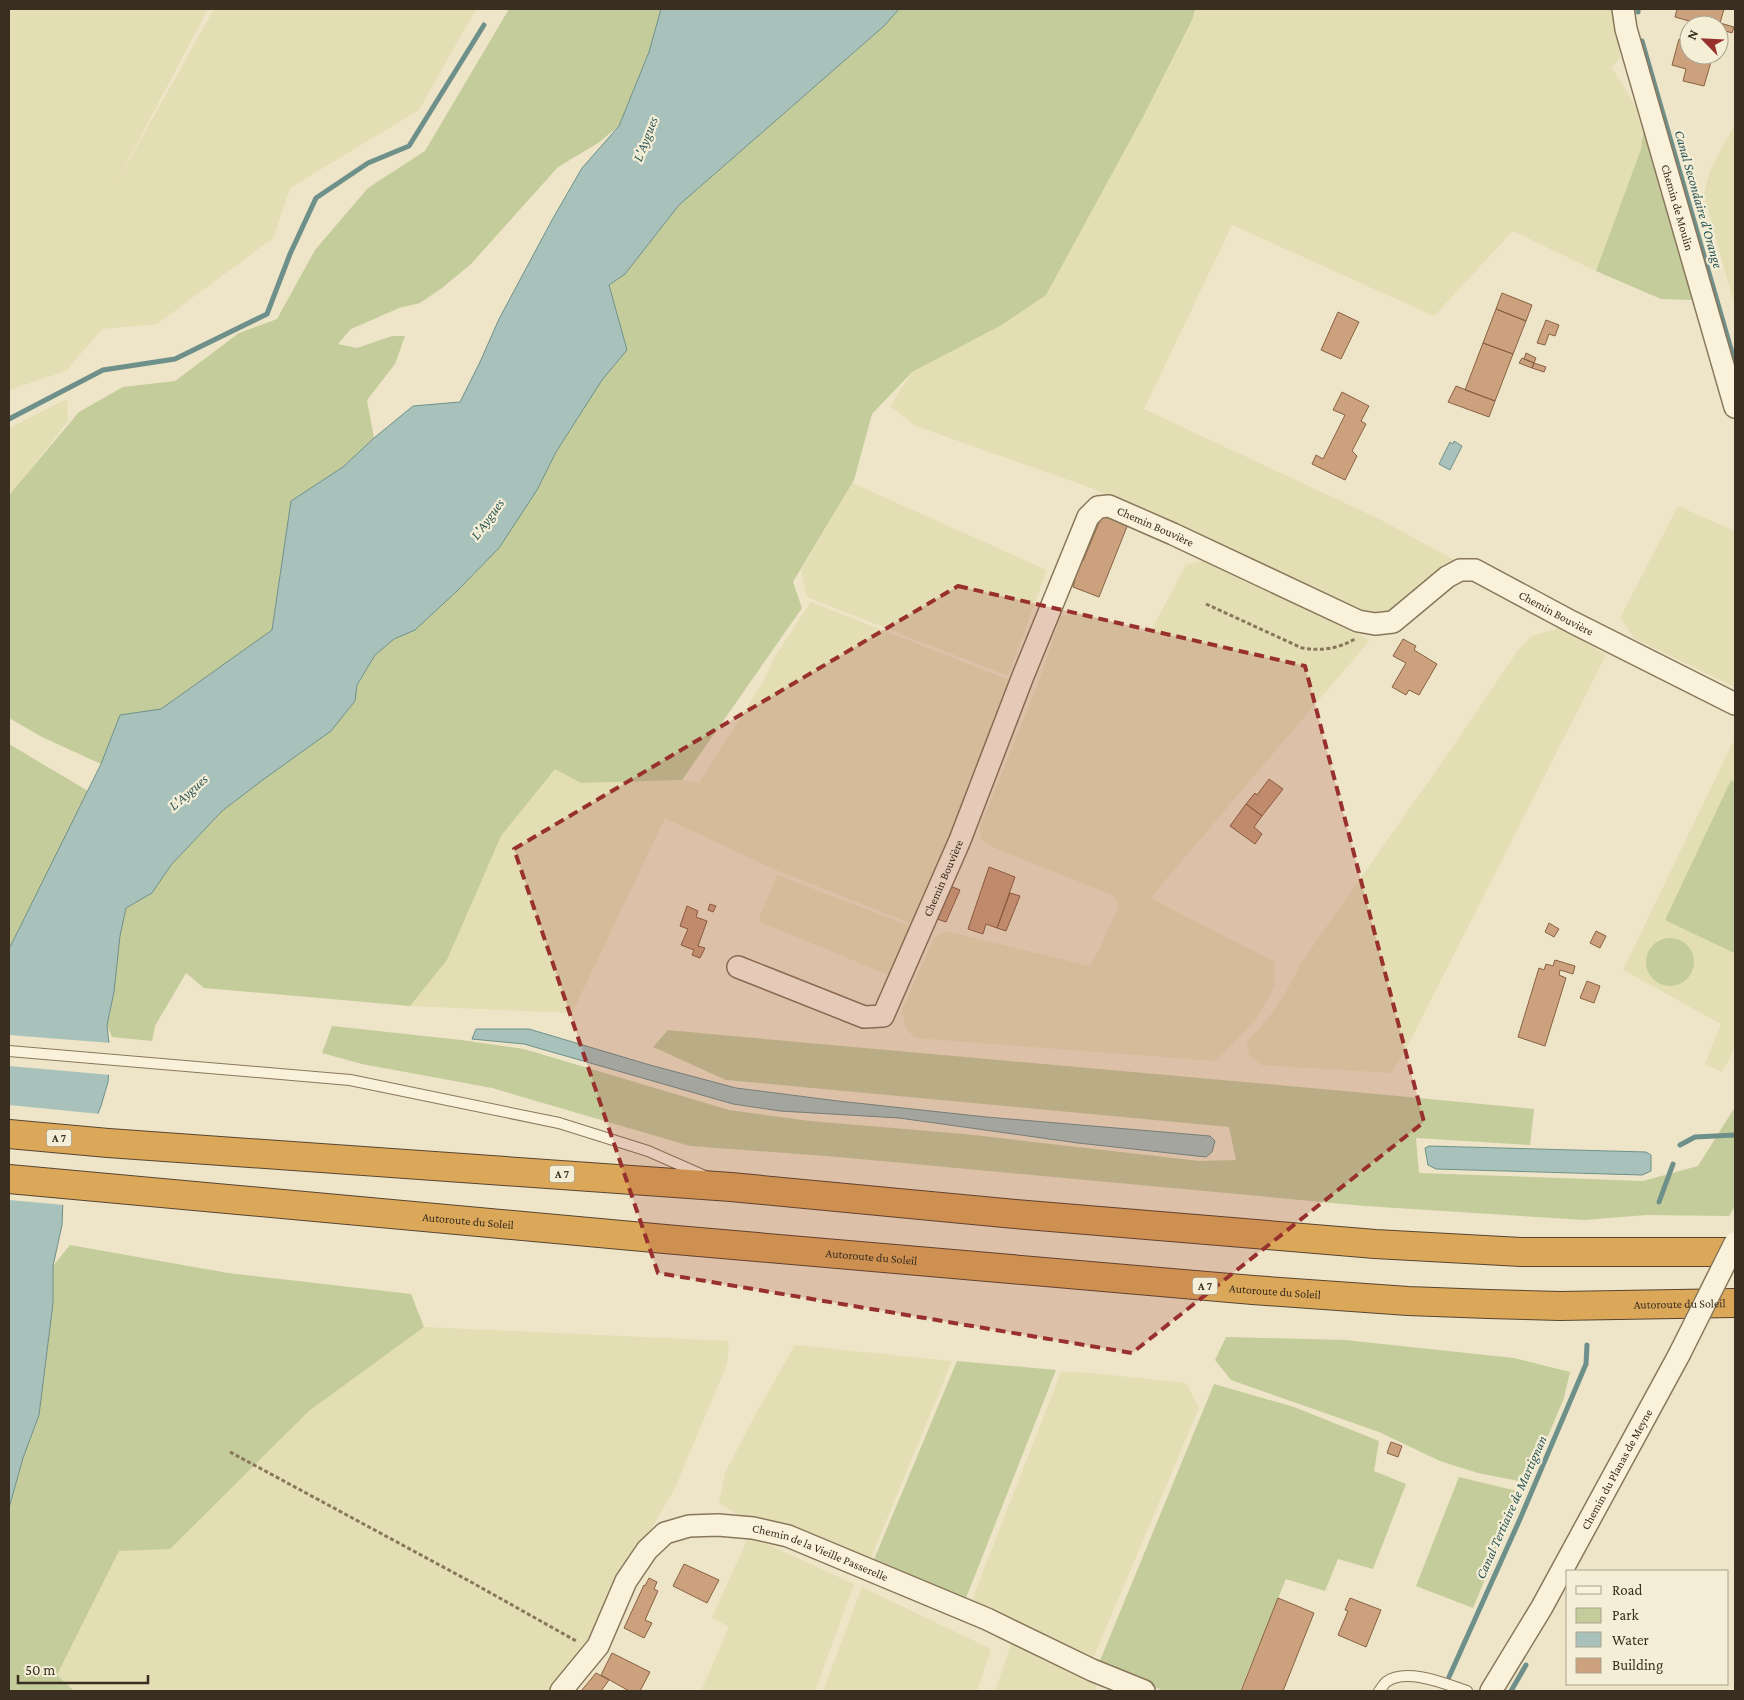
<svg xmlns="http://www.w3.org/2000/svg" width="1744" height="1700" font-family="'Crimson Pro',serif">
<rect width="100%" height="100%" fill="#eee4c7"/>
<path fill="#e4deb4" d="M9,9H208L114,187L214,9H476L419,110L290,188L273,238L157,324L102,329L66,371L9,390Z
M1195,9H1613L1620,57L1612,68L1645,121L1641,149L1596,271L1513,231L1434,316L1232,225L1144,409L1377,518L1460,563L1390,611L1373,616L1240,557L1094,489L916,426L890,406L912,372L1000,326L1144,115L1193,18Z
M1735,124V307L1704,195L1710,170Z
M67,399L68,421L9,497V428Z
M852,483L1047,570L1008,676L807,597L801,571Z
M1678,506L1735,531V687L1635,639L1620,618Z
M1205,560L1370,640L1150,898L1275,962L1274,987L1257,1018L1216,1061L915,1038L905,1027L902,1010L934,938L945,931L1089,966L1096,956L1119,906L1113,895L997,849L982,840L979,829L1036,689L1061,616L1082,613L1143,632L1151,631L1186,565Z
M811,602L1014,682L917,926L776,870L665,818L572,1013L410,1006L447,960L501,836L555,768L581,783L682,780L699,783L763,682L774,658Z
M1562,627L1606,655L1405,1051L1391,1073L1261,1065L1249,1055L1247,1043L1273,1012L1287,990L1301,963L1452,748L1519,649L1532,636Z
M1735,738V1048L1722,1072L1705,1064L1721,1024L1623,970Z
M777,875L915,928L891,976L758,921Z
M424,1327L729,1341L727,1364L675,1488L646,1538L597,1631L554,1691H74L57,1675L119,1551L170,1548L309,1411Z
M795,1345L952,1361L870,1560L746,1520L719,1503L725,1473L755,1415Z
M1061,1372L1092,1373L1186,1383L1199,1408L1092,1661L970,1605Z
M749,1536L854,1584L815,1691H701L729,1627L712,1617Z
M862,1587L991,1649L977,1691H823Z
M1011,1644L1088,1678L1096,1685V1691H995Z"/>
<path fill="#c4cc9b" d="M509,9H661L649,52L619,126L598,143L558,167L471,264L442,288L420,303L399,308L351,329L338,344L357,348L392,336H405L395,364L367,400L374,438L343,467L291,501L272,630L161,710L120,715L101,764L42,737L9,718V497L11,493L79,412L123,387L175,381L239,333L277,319L315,250L368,188L425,151Z
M899,9H1195L1193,18L1144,115L1046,295L1000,326L912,372L872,414L854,480L793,582L802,608L682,780L581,783L555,769L501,836L447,960L410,1006L204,988L186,973L155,1026L152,1041L112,1037L107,1025L114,992L120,936L126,908L152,893L171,865L222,811L264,779L331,731L355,701L357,685L375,655L394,639L415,630L457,591L499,548L537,490L556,452L602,380L627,350L609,285L625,274L679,205L884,26Z
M1645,121L1692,300L1661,299L1596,271L1641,149Z
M9,744L88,791L9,949Z
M1731,780L1735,782V950L1734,953L1665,920Z
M1646 962a24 24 0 1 1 48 0a24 24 0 1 1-48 0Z
M332,1026L461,1040L524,1049L729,1110L810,1121L965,1134L1199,1161L1236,1160L1229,1127L726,1080L653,1047L668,1030C957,1057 1245,1081 1534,1109L1530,1145L1416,1138L1419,1173L1643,1181L1698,1166L1735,1107V1206L1729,1216L1647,1215L1584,1220L1365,1206L838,1157L690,1146L492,1088L362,1064L322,1053Z
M70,1245L228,1273L411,1294L424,1327L309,1411L170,1549L119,1551L57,1675L74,1691H9V1508L23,1458L39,1415L53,1303V1266Z
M1226,1337L1345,1340L1514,1358L1570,1372L1564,1398L1528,1483L1478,1473L1440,1461L1379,1432L1231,1380L1215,1360Z
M957,1361L1056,1370L964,1603L873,1562Z
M1214,1384L1294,1407L1379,1441L1374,1471L1406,1484L1373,1569L1338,1559L1325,1591L1286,1579L1240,1691H1163L1099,1663Z
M1459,1477L1521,1492L1473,1608L1416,1586Z"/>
<path fill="#a8c2bb" stroke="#6e908a" d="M661,9H899L884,26L679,205L625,274L609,285L627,350L602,380L556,452L537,490L499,548L457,591L415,630L394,639L375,655L357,685L355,701L331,731L264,779L222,811L171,865L152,893L126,908L120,936L114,992L107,1025L110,1054L108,1082L101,1106L63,1199L62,1225L53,1266V1303L39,1415L23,1458L9,1508V949L101,764L120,715L161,709L272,630L291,501L343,467L374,438L413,406L460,402L480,362L499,319L552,220L582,168L619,126L649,52Z
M1454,441L1462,446L1450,470L1439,464L1450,442L1453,444Z
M476,1029H529L650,1065L736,1088L838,1101L986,1117L1210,1136L1215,1141L1212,1152L1206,1157L1078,1143L899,1118L780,1111L733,1104L524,1044L472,1039Z
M1429,1146L1646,1152L1651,1155V1171L1642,1175L1436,1169L1428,1165L1425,1148Z"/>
<path fill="#eee4c7" d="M9,1035L111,1043V1075L9,1066Z
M9,1105L100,1114L76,1170L65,1200V1205L9,1200Z"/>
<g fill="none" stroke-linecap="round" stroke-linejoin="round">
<path stroke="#6e908a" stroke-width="5" d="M1638,9V12
M1642,41L1735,363
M9,419L103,370L175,359L267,314L290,254L316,198L368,163L409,146L484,25
M1680,1145L1695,1137L1735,1135
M1659,1202L1673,1164
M1449,1677L1520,1519L1586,1364L1587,1345
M1511,1691L1526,1665"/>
</g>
<path fill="#cba27d" stroke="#886142" d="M1677,9H1724L1720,23L1734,27L1732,33L1719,29V25H1703L1675,17Z
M1679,39L1689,42V55H1713L1704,86L1683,81L1686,69L1672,65Z
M1502,293L1532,305L1526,321L1496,309Z
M1496,309L1526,321L1513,354L1483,343Z
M1338,312L1359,322L1341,359L1321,350Z
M1546,320L1559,325L1555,336L1549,334L1545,345L1537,343Z
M1483,343L1513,354L1495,401L1465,390Z
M1526,353L1536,358L1534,363L1524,359Z
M1522,358L1534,363L1532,368L1519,363Z
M1534,363L1546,367L1544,372L1532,368Z
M1456,386L1495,401L1489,417L1448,402Z
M1342,392L1369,406L1361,421L1366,424L1352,451L1357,456L1345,480L1312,464L1316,455L1323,459L1345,415L1333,410Z
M1103,513L1128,524L1099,597L1073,587L1075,580L1070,578L1078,559L1083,561Z
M1403,639L1416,646L1414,650L1437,664L1419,695L1409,690L1406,695L1392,687L1406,663L1393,656Z
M1269,779L1283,789L1262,816L1246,804L1255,793L1257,795Z
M1246,804L1262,816L1254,827L1262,834L1255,844L1230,826Z
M989,867L1015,877L997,928L986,924L983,934L968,929Z
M950,886L960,890L946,922L937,919Z
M1010,893L1020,896L1006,931L997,928Z
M710,904L716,906L713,912L708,910Z
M687,906L698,911L696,917L707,921L698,946L705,948L700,958L692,955L694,950L681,945L688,929L680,926Z
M1549,923L1559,929L1554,937L1545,932Z
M1596,931L1606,936L1600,948L1590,943Z
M1555,960L1575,966L1573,974L1560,970L1559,975L1566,978L1545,1046L1518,1037L1539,968L1544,970L1546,964L1553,966Z
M1587,981L1600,986L1594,1003L1580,998Z
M1391,1442L1402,1446L1398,1457L1387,1453Z
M684,1564L719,1580L707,1603L673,1586Z
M649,1578L657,1582L654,1589L658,1591L645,1620L652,1623L644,1638L624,1628L644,1585L645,1586Z
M1278,1598L1314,1613L1283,1691H1241Z
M1350,1598L1381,1610L1366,1647L1338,1635L1348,1611L1345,1610Z
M612,1653L650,1672L640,1691H629L601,1675Z
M596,1673L609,1680L601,1691H581Z"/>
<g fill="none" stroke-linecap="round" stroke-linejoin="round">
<defs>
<path id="lane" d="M9,1051L350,1080L559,1123L648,1151L705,1176
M1379,1691C1381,1689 1384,1684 1386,1682C1406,1667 1446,1684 1467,1691"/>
<g id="street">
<path id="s1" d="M1623,9L1626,29L1735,407"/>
<path id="s2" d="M738,967L864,1017L883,1016L960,840L1023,676L1088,517L1098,507L1109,506L1173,534L1358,621L1375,624L1393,622L1447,577L1460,570H1475L1572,622L1735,704"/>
<path id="s3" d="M561,1691L598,1646L626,1581L647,1550L665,1533L689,1526L718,1525L753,1528L788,1536L987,1619L1092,1670L1144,1691"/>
<path id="s4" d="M1491,1691L1542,1607L1679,1355"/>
</g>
<g id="highway">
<path d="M9,1134L108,1143L731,1187L1015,1214L1375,1244L1521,1252H1735"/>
<path id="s5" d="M9,1179L676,1240L1253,1290L1408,1301L1488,1304L1560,1306L1735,1303"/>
</g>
</defs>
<use href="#lane" stroke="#89775c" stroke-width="12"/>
<use href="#street" stroke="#89775c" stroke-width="24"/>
<use href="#highway" stroke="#584430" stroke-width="30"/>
<path stroke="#89775c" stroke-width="3" stroke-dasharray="4 2.5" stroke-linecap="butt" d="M1206,604L1302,648C1322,651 1337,649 1355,639
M230,1452L471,1582L578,1642"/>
<use href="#lane" stroke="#f9f1da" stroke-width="10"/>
<use href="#street" stroke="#f9f1da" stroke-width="21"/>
<use href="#highway" stroke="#dba85a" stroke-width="28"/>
<defs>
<path id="street-bridge" d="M1679,1355L1735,1243"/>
</defs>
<use href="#street-bridge" stroke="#89775c" stroke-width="24" stroke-linecap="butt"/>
<use href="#street-bridge" stroke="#f9f1da" stroke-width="21"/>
</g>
<path fill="#98312d" fill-opacity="0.2" stroke="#98312d" stroke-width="4" stroke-dasharray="10 6" stroke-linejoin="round" d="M958,586L1305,666L1424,1122L1132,1353L658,1273L514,849Z"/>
<g text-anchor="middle" stroke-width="4.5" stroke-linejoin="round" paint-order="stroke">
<g fill="#f5eed6" stroke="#726857" stroke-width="1">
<rect x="46.5" y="1129.5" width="25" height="17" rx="4"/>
<rect x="549.5" y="1165.5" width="25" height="17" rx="4"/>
<rect x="1192.5" y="1277.5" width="25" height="17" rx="4"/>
</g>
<g font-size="11" font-weight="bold" fill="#3a2e20">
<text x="59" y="1142">A 7</text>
<text x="562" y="1178">A 7</text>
<text x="1205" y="1290">A 7</text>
</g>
<g font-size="12" fill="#3a2e20" stroke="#f5eed6">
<text dy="4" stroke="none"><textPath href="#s1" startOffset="206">Chemin de Moulin</textPath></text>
<text dy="4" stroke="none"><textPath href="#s2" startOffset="770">Chemin Bouvière</textPath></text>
<text dy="4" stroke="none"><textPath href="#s2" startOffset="1221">Chemin Bouvière</textPath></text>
<text dy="4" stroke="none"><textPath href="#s2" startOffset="305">Chemin Bouvière</textPath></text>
<text dy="4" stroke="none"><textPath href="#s5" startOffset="461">Autoroute du Soleil</textPath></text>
<text dy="4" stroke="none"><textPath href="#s5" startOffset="866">Autoroute du Soleil</textPath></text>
<text dy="4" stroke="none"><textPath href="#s5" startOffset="1271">Autoroute du Soleil</textPath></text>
<text dy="4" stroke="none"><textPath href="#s5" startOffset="1676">Autoroute du Soleil</textPath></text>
<text dy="4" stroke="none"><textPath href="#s4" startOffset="255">Chemin du Planas de Meyne</textPath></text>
<text dy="4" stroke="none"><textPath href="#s3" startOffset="352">Chemin de la Vieille Passerelle</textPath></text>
</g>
<g font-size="14" font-style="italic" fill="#2f5959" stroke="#f5eed6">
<text transform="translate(645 139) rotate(-69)" y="5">L'Aygues</text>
<text transform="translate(1699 199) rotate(74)" y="5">Canal Secondaire d'Orange</text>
<text transform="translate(487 519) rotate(-54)" y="5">L'Aygues</text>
<text transform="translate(188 792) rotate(-41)" y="5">L'Aygues</text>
<text transform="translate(1511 1507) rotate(-66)" y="5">Canal Tertiaire de Martignan</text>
</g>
</g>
<rect width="1744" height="1700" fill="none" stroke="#3a2e20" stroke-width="20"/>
<rect x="1566" y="1570" width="162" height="115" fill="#f5eed6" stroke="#aaa18d"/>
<rect x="1576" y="1586" width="25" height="8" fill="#f9f1da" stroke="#aaa18d"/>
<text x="1612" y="1595" font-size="15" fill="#3a2e20">Road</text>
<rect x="1576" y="1608" width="25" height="15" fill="#c4cc9b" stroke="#aaa18d"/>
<text x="1612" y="1620" font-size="15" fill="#3a2e20">Park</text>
<rect x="1576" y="1632" width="25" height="15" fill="#a8c2bb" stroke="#aaa18d"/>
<text x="1612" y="1645" font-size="15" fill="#3a2e20">Water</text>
<rect x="1576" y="1658" width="25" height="15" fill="#cba27d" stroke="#aaa18d"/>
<text x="1612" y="1670" font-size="15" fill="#3a2e20">Building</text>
<g transform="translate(1704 40) rotate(294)"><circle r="24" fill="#f5eed6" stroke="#aaa18d"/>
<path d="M0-4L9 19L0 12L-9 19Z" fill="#98312d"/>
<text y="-8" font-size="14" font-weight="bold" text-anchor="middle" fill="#3a2e20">N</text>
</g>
<path d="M18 1675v8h130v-8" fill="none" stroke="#3a2e20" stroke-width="2.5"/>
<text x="25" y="1675" font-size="15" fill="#3a2e20" stroke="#f5eed6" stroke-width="4" paint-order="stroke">50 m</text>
</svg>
